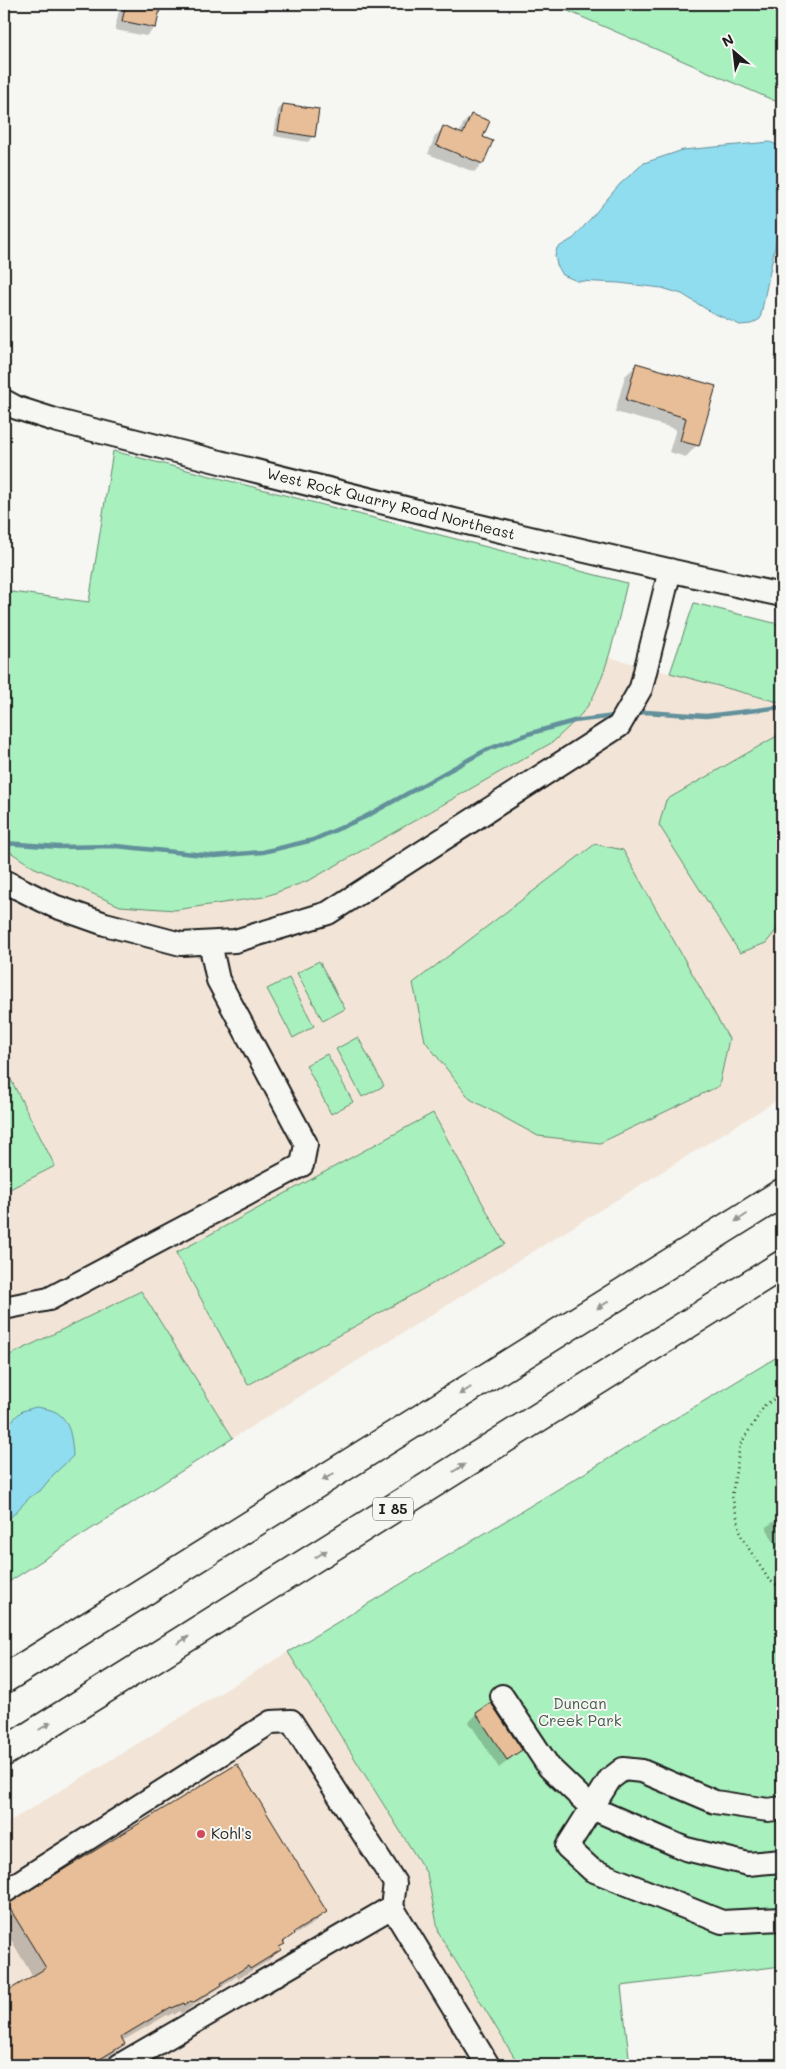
<svg xmlns="http://www.w3.org/2000/svg" width="786" height="2069" font-family="Mali,sans-serif">
<rect width="100%" height="100%" fill="#f6f6f2"/>
<filter id="ink" filterUnits="userSpaceOnUse"><feTurbulence type="fractalNoise" baseFrequency=".02" numOctaves="2"/><feDisplacementMap in="SourceGraphic" scale="10" xChannelSelector="R" yChannelSelector="G"/><feConvolveMatrix kernelMatrix="1 2 1 2 8 2 1 2 1" color-interpolation-filters="sRGB"/></filter>
<g filter="url(#ink)">
<path fill="#f2e5d7" d="M608,657L782,703V1097L233,1438L141,1291L4,1358V849L33,867L594,697Z
M288,1652L427,1874L439,1934L519,2065H4V1825Z"/>
<path fill="#a8f0bd" stroke="#62866c" d="M552,4H782V104Z
M113,451L627,583C618,620 611,660 594,695C586,713 567,728 553,742L310,880L264,897L175,910L120,906L33,867L4,848V591L89,602Z
M694,603L782,625V703L670,673Z
M782,733V923L766,943L740,953L659,825L666,800Z
M595,844L623,850L729,1039L719,1086L600,1143L538,1136L470,1099L425,1041L413,983Z
M319,961L345,1009L323,1021L297,973Z
M289,978L314,1026L293,1038L267,989Z
M358,1037L384,1086L362,1097L336,1049Z
M327,1054L353,1102L331,1114L306,1065Z
M4,1066L55,1166L4,1192Z
M433,1113L505,1244L248,1385L176,1253Z
M141,1291L233,1438L4,1585V1358Z
M782,1354V1966L621,1986L630,2065H519L439,1934L427,1874L288,1652Z"/>
<path fill="#91ddf0" stroke="#62909b" d="M770,142L782,147V213L760,319L751,324L740,325L711,312L682,294L662,288L619,283L577,281L563,275L557,265L555,256L557,248L574,238L620,184L644,163L683,150Z
M36,1407C42,1408 50,1409 56,1412C71,1421 72,1441 73,1456L53,1475L40,1491L30,1497L7,1521L4,1520V1428L22,1411Z"/>
<path fill="#0003" d="M120,4H160L155,28L146,36L115,30Z
M283,105L313,136L308,142L274,136L278,110Z
M471,115L482,138V164L474,172L428,154L435,136L443,128L459,134L463,124Z
M637,365L714,387L697,445L686,457L669,452L676,429L615,412L625,376Z
M782,1516V1550L779,1552L766,1527Z
M477,1714L521,1750L499,1768L469,1722Z
M236,1766L325,1912L314,1923L286,1940L268,1961L238,1979L237,1976L181,2014L180,2011L174,2015L173,2013L168,2016L167,2015L122,2041L124,2044L112,2055L96,2065H4V1995L33,1977L4,1928V1909Z"/>
<g fill="none" stroke-linecap="round" stroke-linejoin="round">
<path stroke="#62909b" stroke-width="4.5" d="M636,713L645,712L706,716L782,707
M4,843L59,847L116,846L214,856L263,852L313,840L365,817L486,750L528,734L574,721L615,716"/>
</g>
<path fill="#e7be97" stroke="#1c1c1c" d="M126,4H161L156,28L122,21Z
M283,104L319,109L315,137L278,131Z
M471,114L490,121L483,137L493,141L483,164L436,145L443,126L463,134Z
M636,363L716,386L699,446L680,441L686,418L626,400Z
M491,1703L522,1750L507,1760L476,1713Z
M237,1764L327,1912L293,1933L294,1934L283,1942L285,1944L279,1947L281,1950L250,1969L248,1966L221,1983L222,1985L192,2003L191,2001L185,2005L184,2003L172,2008L171,2007L121,2037L125,2044L90,2065H4V1993L46,1968L7,1904Z"/>
<g fill="none" stroke-linecap="round" stroke-linejoin="round">
<defs>
<path id="minor" d="M4,401L17,408L58,421C298,482 539,543 782,595
M4,881L54,906L105,924L181,944L235,941L328,913L619,726L641,688L670,570
M4,1308L49,1299L302,1165L306,1144L218,980L210,943
M502,1696L549,1767L592,1808L686,1849L748,1864L782,1861
M782,1808L768,1810L715,1802L642,1771L623,1769L610,1779L567,1847L592,1870L722,1922L782,1919
M4,1892L271,1722L291,1721L395,1883L392,1907L488,2065
M120,2065L392,1907"/>
<path id="highway" d="M4,1679L782,1193
M4,1752L782,1265"/>
</defs>
<use href="#minor" stroke="#1c1c1c" stroke-width="26"/>
<use href="#highway" stroke="#1c1c1c" stroke-width="31"/>
<path stroke="#1c1c1c" stroke-width="2.5" stroke-dasharray="1 4" stroke-linecap="butt" d="M782,1394L765,1405L740,1445L732,1496L742,1538L769,1580L782,1589"/>
<use href="#minor" stroke="#f6f6f2" stroke-width="22"/>
<use href="#highway" stroke="#f6f6f2" stroke-width="28"/>
</g>
<defs><path id="oneway-solid" d="M-6-.8H1V-3.2L6.5 0L1 3.2V.8H-6Z" transform="scale(1.25)"/></defs>
<g fill="#949492">
<use href="#oneway-solid" transform="translate(741 1218) rotate(148)"/>
<use href="#oneway-solid" transform="translate(603 1305) rotate(148)"/>
<use href="#oneway-solid" transform="translate(465 1391) rotate(148)"/>
<use href="#oneway-solid" transform="translate(459 1468) rotate(-32)"/>
<use href="#oneway-solid" transform="translate(328 1477) rotate(148)"/>
<use href="#oneway-solid" transform="translate(321 1554) rotate(-32)"/>
<use href="#oneway-solid" transform="translate(183 1640) rotate(-32)"/>
<use href="#oneway-solid" transform="translate(45 1726) rotate(-32)"/>
</g>
</g>
<circle fill="#d1495b" stroke="#f6f6f2" stroke-width="2" cx="201" cy="1834" r="5"/>
<g text-anchor="middle" stroke-width="4" stroke-linejoin="round" paint-order="stroke">
<rect fill="#f6f6f2" stroke="#5d5d5c" stroke-width="1" x="373" y="1497.5" width="40" height="23" rx="4"/>
<g font-size="14" font-weight="bold" fill="#1c1c1c">
<text x="393" y="1514">I 85</text>
</g>
<g font-size="15" fill="#1c1c1c" stroke="#f6f6f2">
<text transform="translate(391 504) rotate(14)" y="5">West Rock Quarry Road Northeast</text>
</g>
<g font-size="15" fill="#465c4c" stroke="#f6f6f2">
<text x="580" y="1709">Duncan<tspan x="580" dy="17">Creek Park</tspan></text>
</g>
<g font-size="15" fill="#1c1c1c" stroke="#f6f6f2" text-anchor="start">
<text x="211" y="1839">Kohl's</text>
</g>
</g>
<rect width="786" height="2069" fill="none" stroke="#f6f6f2" stroke-width="20"/>
<rect x="10" y="10" width="766" height="2049" fill="none" stroke="#1c1c1c" stroke-width="2" filter="url(#ink)"/>
<g transform="translate(734 52) rotate(332)" stroke="#f6f6f2" stroke-width="4" paint-order="stroke">
<path d="M0-4L9 19L0 12L-9 19Z" fill="#1c1c1c"/>
<text y="-8" font-size="14" font-weight="bold" text-anchor="middle" fill="#1c1c1c">N</text>
</g>
</svg>
